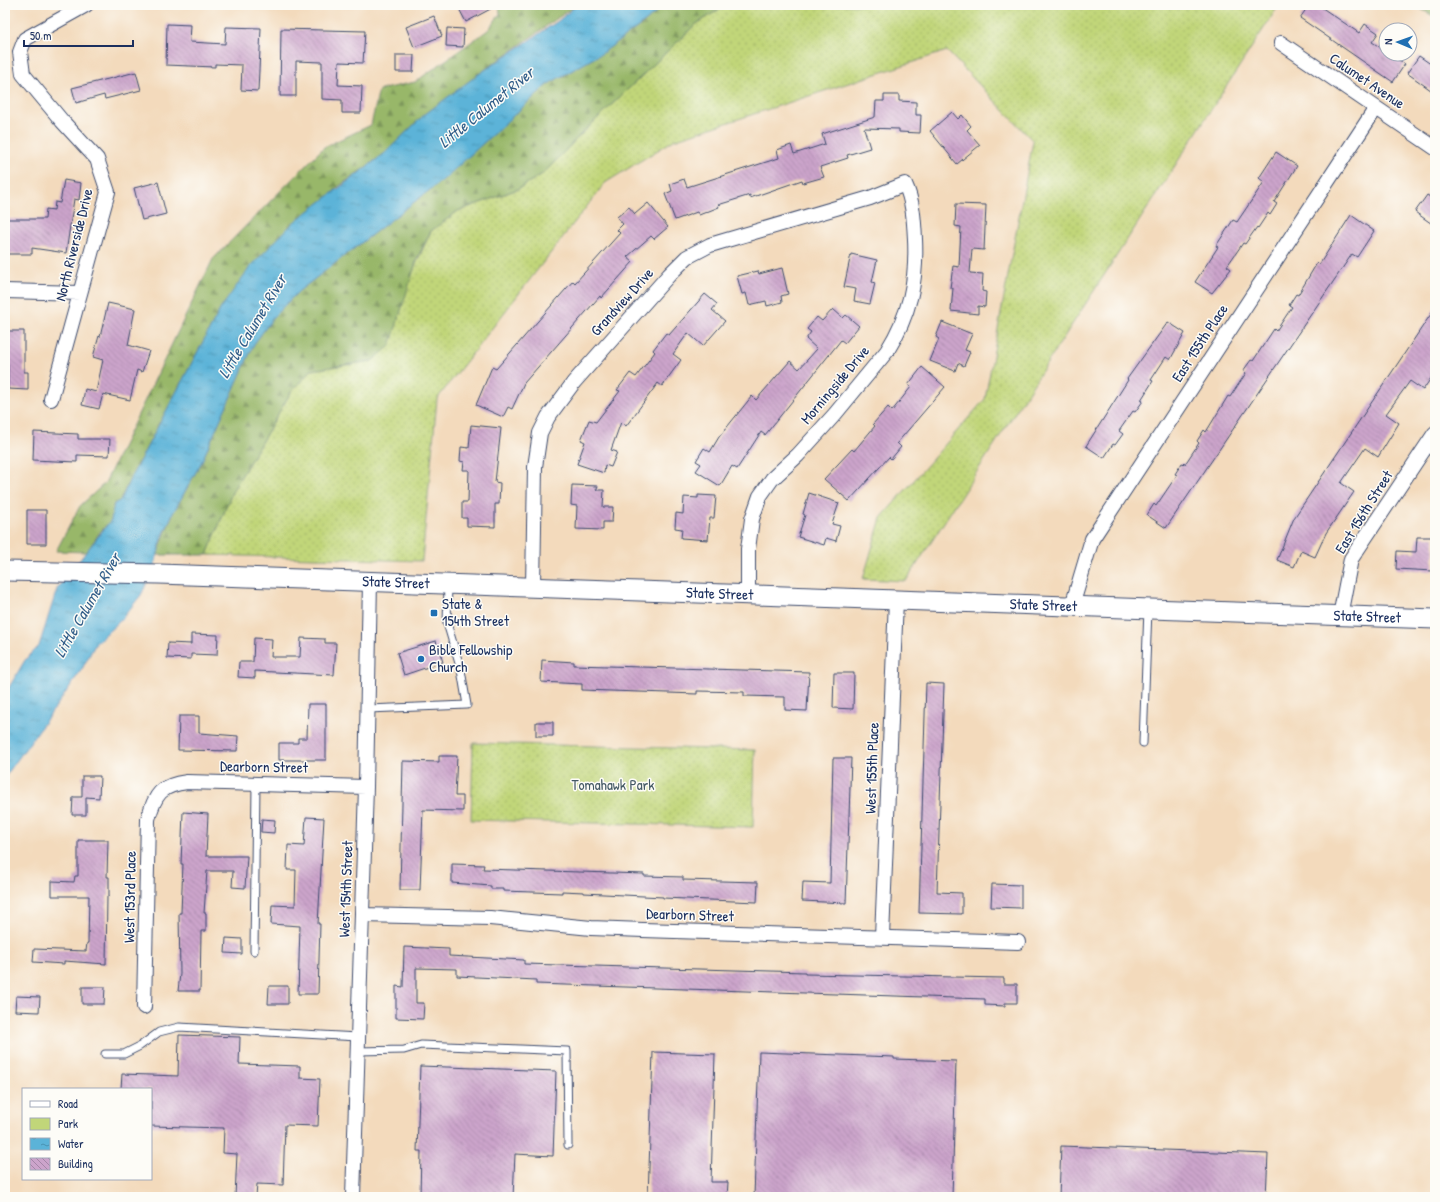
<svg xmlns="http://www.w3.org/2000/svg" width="1440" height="1202" font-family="'Patrick Hand',sans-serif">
<defs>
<pattern id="green-dots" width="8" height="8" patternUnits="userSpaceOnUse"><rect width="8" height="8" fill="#c1d679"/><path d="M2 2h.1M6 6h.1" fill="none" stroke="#a5b86b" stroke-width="1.8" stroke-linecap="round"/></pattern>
<pattern id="forest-firs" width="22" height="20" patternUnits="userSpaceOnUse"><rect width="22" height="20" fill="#98b769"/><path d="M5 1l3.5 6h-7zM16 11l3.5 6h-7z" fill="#7b955a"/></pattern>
<pattern id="water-ripples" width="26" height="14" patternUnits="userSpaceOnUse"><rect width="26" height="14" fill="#5bb3d8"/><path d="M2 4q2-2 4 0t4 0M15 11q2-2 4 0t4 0" fill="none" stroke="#4a92b2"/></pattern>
<pattern id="building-back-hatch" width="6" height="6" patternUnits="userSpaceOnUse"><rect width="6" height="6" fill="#cca4cb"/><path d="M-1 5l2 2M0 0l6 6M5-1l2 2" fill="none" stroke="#a586a8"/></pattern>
</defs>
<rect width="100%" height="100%" fill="#fdfcf7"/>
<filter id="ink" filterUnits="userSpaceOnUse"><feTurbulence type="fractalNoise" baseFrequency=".025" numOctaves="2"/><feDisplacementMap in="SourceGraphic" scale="8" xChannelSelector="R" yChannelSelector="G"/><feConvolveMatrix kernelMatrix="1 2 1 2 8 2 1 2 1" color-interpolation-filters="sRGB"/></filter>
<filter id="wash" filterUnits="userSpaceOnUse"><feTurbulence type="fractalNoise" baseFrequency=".012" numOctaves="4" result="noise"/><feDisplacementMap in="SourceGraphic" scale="16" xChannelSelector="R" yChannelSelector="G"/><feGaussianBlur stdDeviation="0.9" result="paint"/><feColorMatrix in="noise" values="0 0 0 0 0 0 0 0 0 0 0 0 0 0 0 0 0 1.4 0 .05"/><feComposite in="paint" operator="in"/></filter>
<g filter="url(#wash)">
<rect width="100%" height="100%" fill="#f3dabc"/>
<path fill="url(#green-dots)" stroke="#6e826c" d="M726,5H1279L906,581L863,579L881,518L985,399L1033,141L947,51L674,140L605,183L437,399L422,561L207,555L233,490L291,392L311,370L372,361L431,231L458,211L518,189L544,173L578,137L695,25Z
M473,743L755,750L753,827L471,820Z"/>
<path fill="url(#forest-firs)" stroke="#5a7364" d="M499,5H576L476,76L424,115L384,154L338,187L221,308L130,479L111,520L100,532L87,552L56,551L80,506L105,483L213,259L324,147L371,125L379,90L415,82L488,30L500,14Z
M664,5H726L695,25L578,137L544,173L518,189L458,211L431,231L417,259L390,346L372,361L311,370L291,392L233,490L207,555H157L173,513L201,463L254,344L275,315L299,291L444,179L548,84L601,54L646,21Z
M1414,5H1435V17Z"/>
<path fill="url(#water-ripples)" stroke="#3b719b" d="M577,5H664L646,21L601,54L548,84L444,179L299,291L275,315L254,344L201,463L173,513L162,538L154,568L141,595L121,620L96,643L82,669L62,698L5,777V694L25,660L39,646L57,589L111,520L114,504L121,500L130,479L221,308L250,267L294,222L384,154L424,115L476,76L558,21Z"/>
<g id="blocks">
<path fill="url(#building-back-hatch)" d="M457,5H498L466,22Z
M1309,5H1318L1359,33L1365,24L1378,33L1372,42L1386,51V54H1390L1405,64L1393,82L1300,18Z
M434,16L442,36L414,47L406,27Z
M167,24L191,25L190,42L225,44L226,27L261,28L258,91L241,90L242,65L215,64V67L166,65Z
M447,28L464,29L463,47L446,46Z
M281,29L365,31L363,63L339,62L338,85L362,86L361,113H342V100L322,99V62L296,61V96H280Z
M396,55H414L413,72H396Z
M1419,56L1435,67V93L1407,73Z
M136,72L141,90L105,99L104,95L76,103L72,88Z
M884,95H899V101L916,102V115H921L920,133L899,132V129L864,128L870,148L847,155L848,158L820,167L824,177L803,183L802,180L750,198V195L718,205L719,207L699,215L697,212L675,220L665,194L672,191L670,184L684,179L687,187L779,158L777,150L791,145L794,154L825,144L822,134L875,117L876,101H884Z
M952,112L958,119L962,115L971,126L967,130L980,145L957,164L930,131Z
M1276,152L1297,166L1274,202L1277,204L1270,215L1268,213L1258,228L1257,227L1245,244L1243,243L1227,266L1231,269L1212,293L1195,282L1218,247L1216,246L1233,220L1237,222L1264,182L1259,178Z
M64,180L81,183L79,200L74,199L66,253L32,248V254H6V219H45L46,209L54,210L55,202L60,203Z
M158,182L166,214L142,220L134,188Z
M1427,195L1435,200V226L1415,212Z
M648,203L668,227L654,239L651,236L627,257L633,262L601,298L600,296L524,383L512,409L508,407L503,417L476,405L492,367L496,369L573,281L575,283L620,233L617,230L623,224L617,217L629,207L635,214Z
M956,204L986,205L984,250L972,249L970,273L983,274L982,291L986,292L985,307L978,306V314L951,311L953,288H950L953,266L959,267L961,227L955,226Z
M1351,215L1374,231L1357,257L1352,254L1166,528L1147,515L1154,504L1156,506L1177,475L1175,474L1182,463L1185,464L1199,443L1197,441L1204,430L1206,432L1228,396L1230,397L1246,373L1243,371L1251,360L1253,361L1274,329L1276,331L1292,307L1289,305L1296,294L1298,295L1317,263L1319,265Z
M851,254L877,260L872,282L875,283L870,304L854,301L856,289L844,287Z
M782,268L788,294L781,296L782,302L767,306L766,301L749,305L746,293L742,294L737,276L758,271L759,274Z
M705,294L717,304L712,310L725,321L703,346L688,333L673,354L681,360L662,386L658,383L626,426L621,422L611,450L617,452L611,467L605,465L604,473L577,464L585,442L581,440L589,420L596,422L620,391L617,390L630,373L636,377L655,352L653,350L666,333L669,335Z
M108,303L135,309L128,345L149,351L142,372L137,370L130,400L103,394L99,409L82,405L85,389L96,392L103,360L93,357L99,336L100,337Z
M1435,308V372L1423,390L1410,381L1386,414L1399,423L1378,457L1365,448L1341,483L1354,492L1326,533L1315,557L1301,551L1294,567L1277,560L1294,518Z
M833,309L843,318L846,315L859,326L845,343L841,340L765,435L761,432L737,469L732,466L720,486L696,471L701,464L696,461L704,448L710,452L719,437L752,396L756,400L790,361L799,369L817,349L806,339L811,332L807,329L817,317L822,321Z
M942,322L972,334L965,350L970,352L964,366L958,363L955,371L930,361L939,339L936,337Z
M1168,322L1185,333L1170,360L1166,357L1151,380L1153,381L1141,400L1143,401L1135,412L1133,411L1119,431L1123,434L1115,445L1113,444L1104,458L1086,446L1128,380L1127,379Z
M5,331H24V372H28V390L8,389V364H5Z
M922,367L945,387L897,443L901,447L891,459L889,457L849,501L824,479L852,449L854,451L875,426L873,424L888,407L892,411L911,387L908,385Z
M471,425L501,428L495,482L500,483L499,504H495V527L467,526V518H462V502H468L469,470H463L464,462L460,461L461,447L469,448Z
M34,432L78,434V439H110L109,456L77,455V462L33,460Z
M572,485L598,486L596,490H604L603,507H613L612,522H603V530L576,529L577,506L571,505Z
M809,493L839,503L832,524L840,526L836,541L826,538L824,545L798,537L805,515L803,514Z
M698,495L716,496L714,518H710L708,540L681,538L682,529L675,528L676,513L683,514L684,497L698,498Z
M27,510H46V544H27Z
M1417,537H1434L1433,571L1396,569L1397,551L1416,552Z
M191,634L218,635L217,655L191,654V659L167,658L168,643L191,644Z
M254,638L272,639L271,657H300L301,638L325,639V643H336L334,675L255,671V678L238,677L239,662H253Z
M436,641L443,662L404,675L397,653Z
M542,660L574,662V665L809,672L807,711L785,710V697L744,696V692L697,691V694L582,690V684L541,682Z
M834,673H854L853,709L833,708Z
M926,683L944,684L937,892L962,893V914L919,913Z
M308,704H326V760H279V743H298V738H307Z
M179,716H199V733L238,736L237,751L178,750Z
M536,722H553V736H536Z
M439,756H457L455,796H463V811L423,810L420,890H400L403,761L439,762Z
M833,758H851L846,903L802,901L803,882L830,883Z
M82,776H100L99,798L86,797V815H72L73,797H82Z
M183,812L208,814L206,856H247L245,888L232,887L233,871H207L204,913H206V931H201L200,991H178L180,974L179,913H181L183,864H181Z
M306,817L324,818L318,924H320L318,994H298L300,926L271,924L272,905L295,906L296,870H287L288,845L304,846Z
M262,819L275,820L274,833L261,832Z
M78,840H108L107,877H109V896H107L106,964L64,961V964L33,962L34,949L86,951L87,943H88L89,896H52V881L74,882L75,876H78Z
M452,864L484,865L483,869L644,874V876L683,877V880L758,882L757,902L663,898V897L584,893V892L562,891V893L503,891V889H491V886L452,883Z
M992,884L1021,885V908L991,907Z
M226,938L242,939V954L225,953Z
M404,947L449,949V956L524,960V964L805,972V974L1004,978V984H1017V1003H1005V1006L985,1005V999L536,984V980L457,976V969L416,968V1003H424L423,1019L396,1018V986L403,987Z
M269,986H288V1004H268Z
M82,987H105L104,1004H82Z
M16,996L40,997L39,1012L15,1011Z
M179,1035L240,1037L239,1064L300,1066V1078L320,1079L318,1126L285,1125L283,1185L257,1184L256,1197H235L237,1154L223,1153L224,1128L151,1126V1089H121L122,1074L178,1076Z
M653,1052L715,1054L711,1182H728L727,1197H648Z
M759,1052L894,1057V1059L956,1061L952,1197H754Z
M420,1066L556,1071L553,1156L515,1154L513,1197H420L421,1151H417Z
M1061,1146L1268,1154L1266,1197H1059Z"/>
</g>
</g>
<g filter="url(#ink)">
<use href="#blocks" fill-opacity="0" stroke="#3b496c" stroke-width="1"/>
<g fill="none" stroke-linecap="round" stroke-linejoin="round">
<defs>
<path id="lane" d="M368,709L467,705L461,670L447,623L448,585
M1143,743L1148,609
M254,951L256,784
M358,1051L404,1050L421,1045L567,1051L568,1145
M105,1054H124L140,1046L159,1032L179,1027L358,1037"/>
<path id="street" d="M1281,43L1435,148
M5,291L80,293
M51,399L108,192L97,159L62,121L23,74L20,52L25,39L86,5
M533,587L535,467L540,433L548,417L574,382L669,275L687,257L710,245L870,198L905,184C913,201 914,220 915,239C917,281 910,314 887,351L835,414L798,455L772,479L760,496L752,519L748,549V594
M1072,606L1092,539L1376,108
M1340,616L1351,559L1435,433
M362,915L490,918L591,928L643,930L1018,942
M882,937L896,600
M144,1007L148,819C155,794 161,785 187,782L366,787
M353,1197L366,787L370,581"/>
<g id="secondary">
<path id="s1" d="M5,571L159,574L1435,619"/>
</g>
</defs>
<use href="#lane" stroke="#3b496c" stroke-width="9"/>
<use href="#street" stroke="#3b496c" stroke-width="16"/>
<use href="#secondary" stroke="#3b496c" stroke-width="21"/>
<use href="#lane" stroke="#fff" stroke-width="7"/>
<use href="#street" stroke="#fff" stroke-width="14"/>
<use href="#secondary" stroke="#fff" stroke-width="19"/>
</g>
</g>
<g fill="#1f6fb2" stroke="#fdfcf7" stroke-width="1.5">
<rect x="430" y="609" width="8" height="8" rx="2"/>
<circle cx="421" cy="659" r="4"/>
</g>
<g text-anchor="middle" stroke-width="3" stroke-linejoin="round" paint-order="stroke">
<g font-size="15" fill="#1b2f5e" stroke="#fdfcf7">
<text transform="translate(1367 81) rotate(34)" y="5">Calumet Avenue</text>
<text transform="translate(74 245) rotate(-76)" y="5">North Riverside Drive</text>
<text transform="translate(622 302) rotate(-48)" y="5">Grandview Drive</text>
<text transform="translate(1200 343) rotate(-57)" y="5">East 155th Place</text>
<text transform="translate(835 385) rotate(-50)" y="5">Morningside Drive</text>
<text transform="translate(1364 512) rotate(-58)" y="5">East 156th Street</text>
<text dy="5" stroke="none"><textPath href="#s1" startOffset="391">State Street</textPath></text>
<text dy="5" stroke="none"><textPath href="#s1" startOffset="715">State Street</textPath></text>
<text dy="5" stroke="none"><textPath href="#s1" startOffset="1039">State Street</textPath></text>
<text dy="5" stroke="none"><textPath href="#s1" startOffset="1363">State Street</textPath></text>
<text transform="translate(264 767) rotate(1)" y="5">Dearborn Street</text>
<text transform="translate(872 768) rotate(-88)" y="5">West 155th Place</text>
<text transform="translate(346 889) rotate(-88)" y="5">West 154th Street</text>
<text transform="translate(130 897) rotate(-89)" y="5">West 153rd Place</text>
<text transform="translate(690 915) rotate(2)" y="5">Dearborn Street</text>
</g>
<g font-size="15" fill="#1b2f5e" stroke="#fdfcf7" text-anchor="start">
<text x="442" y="609">State &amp;<tspan x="442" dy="17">154th Street</tspan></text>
<text x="429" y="655">Bible Fellowship<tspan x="429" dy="17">Church</tspan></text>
</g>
<g font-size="15" fill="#445965" stroke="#fdfcf7">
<text x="613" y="790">Tomahawk Park</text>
</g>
<g font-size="16" font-style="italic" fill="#315d89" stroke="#fdfcf7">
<text transform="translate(486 107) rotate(-39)" y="6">Little Calumet River</text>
<text transform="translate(252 326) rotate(-59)" y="6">Little Calumet River</text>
<text transform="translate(87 605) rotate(-60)" y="6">Little Calumet River</text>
</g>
</g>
<rect width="1440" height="1202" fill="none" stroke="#fdfcf7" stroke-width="20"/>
<rect x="22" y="1088" width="130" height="92" fill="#fdfcf7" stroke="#a3aaba"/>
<rect x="30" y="1101" width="20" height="6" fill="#ffffff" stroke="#a3aaba"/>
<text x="58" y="1108" font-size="12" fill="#1b2f5e">Road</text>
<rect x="30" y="1118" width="20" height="12" fill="#c1d679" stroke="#a3aaba"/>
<text x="58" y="1128" font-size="12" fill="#1b2f5e">Park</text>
<rect x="30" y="1138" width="20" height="12" fill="url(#water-ripples)" stroke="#a3aaba"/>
<text x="58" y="1148" font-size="12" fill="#1b2f5e">Water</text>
<rect x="30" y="1158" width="20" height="12" fill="url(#building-back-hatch)" stroke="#a3aaba"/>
<text x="58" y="1168" font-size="12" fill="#1b2f5e">Building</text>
<g transform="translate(1398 42) rotate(272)"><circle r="19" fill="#fdfcf7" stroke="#a3aaba"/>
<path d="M0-3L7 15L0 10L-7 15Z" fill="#1f6fb2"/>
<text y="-6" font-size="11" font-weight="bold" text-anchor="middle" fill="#1b2f5e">N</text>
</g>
<path d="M24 40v6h109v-6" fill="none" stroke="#1b2f5e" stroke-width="2"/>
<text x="30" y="40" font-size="12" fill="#1b2f5e" stroke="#fdfcf7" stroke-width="3" paint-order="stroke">50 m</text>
</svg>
